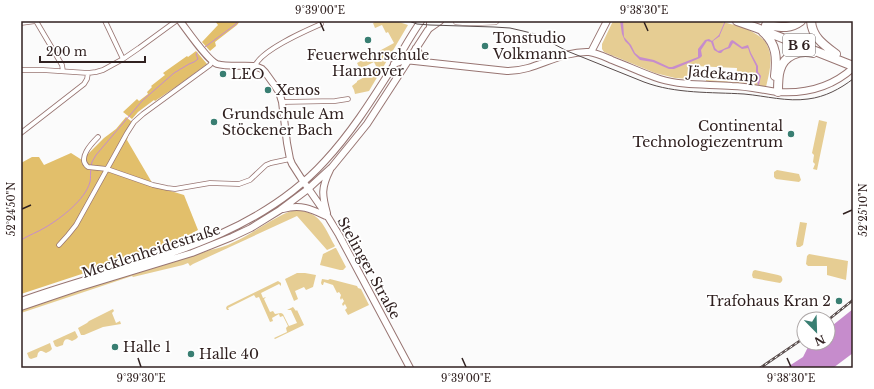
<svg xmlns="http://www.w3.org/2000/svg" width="874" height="389" font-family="'Libre Baskerville',serif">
<rect width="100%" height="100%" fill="#fbfbfb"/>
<path fill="#e6cd93" d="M375,21H396L408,25L369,91L355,94L354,90L352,86L357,82V81L378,70L374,62L360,69L357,63L394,43L388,32L386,33L382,25L375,28L373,23L375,22Z
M613,21C636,21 659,21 681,21C692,21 704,20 715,21C730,23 760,30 767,45C774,58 769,73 766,87L737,83L706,82V80L736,82L737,68L694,66L691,68L690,79L675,78L655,73L604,52L602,49V44Z
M819,120L827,122L817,170L813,169L815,164L813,162L814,155L812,153Z
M777,170L799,174L801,180L799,182L776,179L774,177V172Z
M295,210C321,212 323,225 335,246L334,247L327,250L297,216L193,264L190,266L188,263L183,265L133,277L132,276L21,313V310C83,287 148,272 210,250C229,247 248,235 264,225C275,219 283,213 295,210Z
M800,222L807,223L803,245L800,247H797L796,244Z
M335,248H336L346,267L343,270H340L320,265L323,254Z
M809,254L848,261L846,280L827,275V266H808L806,264L807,256Z
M755,270L778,275L781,276C783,279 783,281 780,283L753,278L752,275L753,271Z
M297,273H305L316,275L313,287L306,290L304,287L295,291L298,299L294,301L285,279Z
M322,279L328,280L330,279L357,286L358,288L361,289L369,305L348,315L345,310L347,308L345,304L343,306L342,304L344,301L342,298L341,300L340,298L341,295L339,292L337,293L333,285L324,282L323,285H322L321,283Z
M278,281L281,283V286L279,284L261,293L263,298L266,297L264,299L270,312L273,311L275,314L281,313L283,314L289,326L297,323L291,310H287L293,307L296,311L297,310L304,325L275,339L274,338L287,332L286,328L288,326L283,316L280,317L279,314L272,318L273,321L270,322L259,297L256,298L254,295L228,308L229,310H227L226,308L227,306Z
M113,309L114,311L112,313L116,323L120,321L121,324L103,327L84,335H81L78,328L87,323L89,321Z
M75,331L78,337L76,339L72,341C66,338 64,339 63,345L57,347L55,346L53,341Z
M50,343L52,349L50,351L46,353L42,351H40L38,353L37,357L31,359L29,358L27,353Z"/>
<path fill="#e2bf6b" d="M215,21H240L237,25L215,42L216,46L210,51L202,42L218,25Z
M196,51L207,64L177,86L155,101L154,100L138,112L132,119L123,112L137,99L139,101L148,94L147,92L152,87L151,86L165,75L163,73L187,56L188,57Z
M126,117L132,122L127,140L154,186L184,195L198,230L192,233L194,237L21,294V163L32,157H39L44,165L71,153L82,160L104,138L116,129Z"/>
<path fill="#c68ccc" d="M620,21H623L624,37L631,45L635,53L640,57L654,60L669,67H672L698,57V49L705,40L709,39L712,41L719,35L720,36L713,41L715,48L718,51C720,51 725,48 728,47L730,42L732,40L734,41L742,47L748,45L751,53L758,66V72L761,76L759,85H758L757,82L759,78L756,72V66L750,54L748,48L742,49L733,43L730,48L724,50L721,53H719L714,50L711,42L707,41L701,50L702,56L700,58L674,69H669L653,62L640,60L634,54L629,45L625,41L622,34Z
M853,309V353L833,368H786L803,357L810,343H828V329Z"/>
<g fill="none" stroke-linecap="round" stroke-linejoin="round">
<path stroke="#c68ccc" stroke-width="1" d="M719,36L725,22
M205,47L236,24L238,21
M91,166L92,162L96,155L142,101L174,73L189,64L194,62L198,59L196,54L197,53
M21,240C29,235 38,232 46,227C61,218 85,200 90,182C91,178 90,173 91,169"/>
<defs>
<path id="street" d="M36,21L62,65L63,71
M105,21L123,59
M21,23L36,21
M255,66C261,50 305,31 321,24
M21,70H43L88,73L96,72L103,70L123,59L139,48L176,21
M282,102L335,101L348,99
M21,133L84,84L87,79L88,73
M98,137C91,144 77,159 88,167L107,169L153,185L167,188L175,189L210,183L239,184L250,180L266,165L271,163L290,159
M59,245L68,235L76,225L127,133L134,122L143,114L210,65L212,62"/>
<path id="secondary" d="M180,21C187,30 208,61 217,64C227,67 245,65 255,66L262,69L265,72L275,86L279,92L282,102L287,143L290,159L292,164L301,178L328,217L339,235L410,368
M430,28L440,21
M416,48L420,55L427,62
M591,52L607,21
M394,64L405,60L507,71C514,71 521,70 528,68C548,62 568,51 589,52C597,53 605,57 612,60C628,66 644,74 660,79C683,86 708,84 732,86C747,86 762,90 777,92C805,94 832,87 853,68
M283,209C301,204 311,209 326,216
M327,213C322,195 321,188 330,170
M21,301C125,263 247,247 325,161C352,132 373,98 394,65C403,50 411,35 421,21
M21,307L77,288L192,253L232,237L251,228L280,210L308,189L332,167L350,145L367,124L428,30L430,28V21"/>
<path id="primary" d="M457,21L469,22L495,21"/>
<path id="highway" d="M737,21L757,28L853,66
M811,21C812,37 824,45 836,54
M766,25C780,27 789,30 801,21
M763,32C777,44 777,59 775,76
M778,92C778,84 778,76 780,70C784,55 800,50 813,53"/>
</defs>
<use href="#street" stroke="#987572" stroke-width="5.5"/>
<use href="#secondary" stroke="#987572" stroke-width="8"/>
<use href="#primary" stroke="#987572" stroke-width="8"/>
<use href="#highway" stroke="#987572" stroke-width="10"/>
<use href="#street" stroke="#fff" stroke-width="4"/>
<use href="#secondary" stroke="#fff" stroke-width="6"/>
<use href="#primary" stroke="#fff" stroke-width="7"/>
<use href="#highway" stroke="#fff" stroke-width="8"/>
<path stroke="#594d4c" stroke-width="1" d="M409,21L417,24L430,25L494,27L510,28L523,31L535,34L567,51L644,82C676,94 711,92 744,94C766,96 787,102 808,99C825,97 840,89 853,79"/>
<defs>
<path id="rail" d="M828,320L853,300
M760,368L804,338"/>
</defs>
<use href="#rail" stroke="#594d4c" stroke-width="2.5"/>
<use href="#rail" stroke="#fff" stroke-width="1" stroke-dasharray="3" stroke-linecap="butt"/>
</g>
<path fill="none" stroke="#302120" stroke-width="1.5" d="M320,22L324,31M644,22L648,31M22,209L31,205M843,214L852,210M138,358L141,367M462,358L466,367M787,358L791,367"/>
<g fill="#397e72" stroke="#fff" stroke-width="1.5">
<circle cx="368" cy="40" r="4"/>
<circle cx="485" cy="46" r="4"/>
<circle cx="223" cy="74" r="4"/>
<circle cx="268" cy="90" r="4"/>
<circle cx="214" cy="122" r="4"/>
<circle cx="791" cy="134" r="4"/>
<circle cx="839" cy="301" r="4"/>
<circle cx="115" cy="347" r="4"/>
<circle cx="191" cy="354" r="4"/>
</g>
<g text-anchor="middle" stroke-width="3.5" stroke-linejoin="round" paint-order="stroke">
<rect fill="#fff" stroke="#6e6463" stroke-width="1" x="783" y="34" width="32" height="22" rx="3"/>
<g font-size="13" font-weight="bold" fill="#302120">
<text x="799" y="50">B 6</text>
</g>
<g font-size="14" fill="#302120" stroke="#fff" text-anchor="start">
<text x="493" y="43">Tonstudio<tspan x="493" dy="16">Volkmann</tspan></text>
<text x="368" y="60" text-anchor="middle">Feuerwehrschule<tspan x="368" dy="16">Hannover</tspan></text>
<text x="231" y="79">LEO</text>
<text x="276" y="95">Xenos</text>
<text x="222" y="119">Grundschule Am<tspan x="222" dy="16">Stöckener Bach</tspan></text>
<text x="783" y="131" text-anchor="end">Continental<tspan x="783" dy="16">Technologiezentrum</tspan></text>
<text x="831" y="306" text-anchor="end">Trafohaus Kran 2</text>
<text x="123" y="352">Halle 1</text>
<text x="199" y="359">Halle 40</text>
</g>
<g font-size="14" fill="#302120" stroke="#fff">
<text transform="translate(723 74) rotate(5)" y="5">Jädekamp</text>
<text transform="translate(151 251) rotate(-18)" y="5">Mecklenheidestraße</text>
<text transform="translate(369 268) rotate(61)" y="5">Stelinger Straße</text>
</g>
</g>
<rect width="874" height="389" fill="none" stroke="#ffffff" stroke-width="44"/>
<g transform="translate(816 331) rotate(157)"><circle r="19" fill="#ffffff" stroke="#aca6a6"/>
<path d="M0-3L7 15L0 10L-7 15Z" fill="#397e72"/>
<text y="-6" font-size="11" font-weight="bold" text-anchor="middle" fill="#302120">N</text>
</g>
<path d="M40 56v6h105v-6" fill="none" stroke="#302120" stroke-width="2"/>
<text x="46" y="56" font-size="12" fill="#302120" stroke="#ffffff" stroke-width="3" paint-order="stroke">200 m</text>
<rect x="22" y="22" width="830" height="345" fill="none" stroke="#302120" stroke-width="1.5"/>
<g font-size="10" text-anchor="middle" fill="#302120">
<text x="320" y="14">9°39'00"E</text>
<text x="644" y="14">9°38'30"E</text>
<text transform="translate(11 209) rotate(-90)" y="4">52°24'50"N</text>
<text transform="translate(863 210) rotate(-90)" y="4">52°25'10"N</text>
<text x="141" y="382">9°39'30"E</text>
<text x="466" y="382">9°39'00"E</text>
<text x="791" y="382">9°38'30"E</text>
</g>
</svg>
